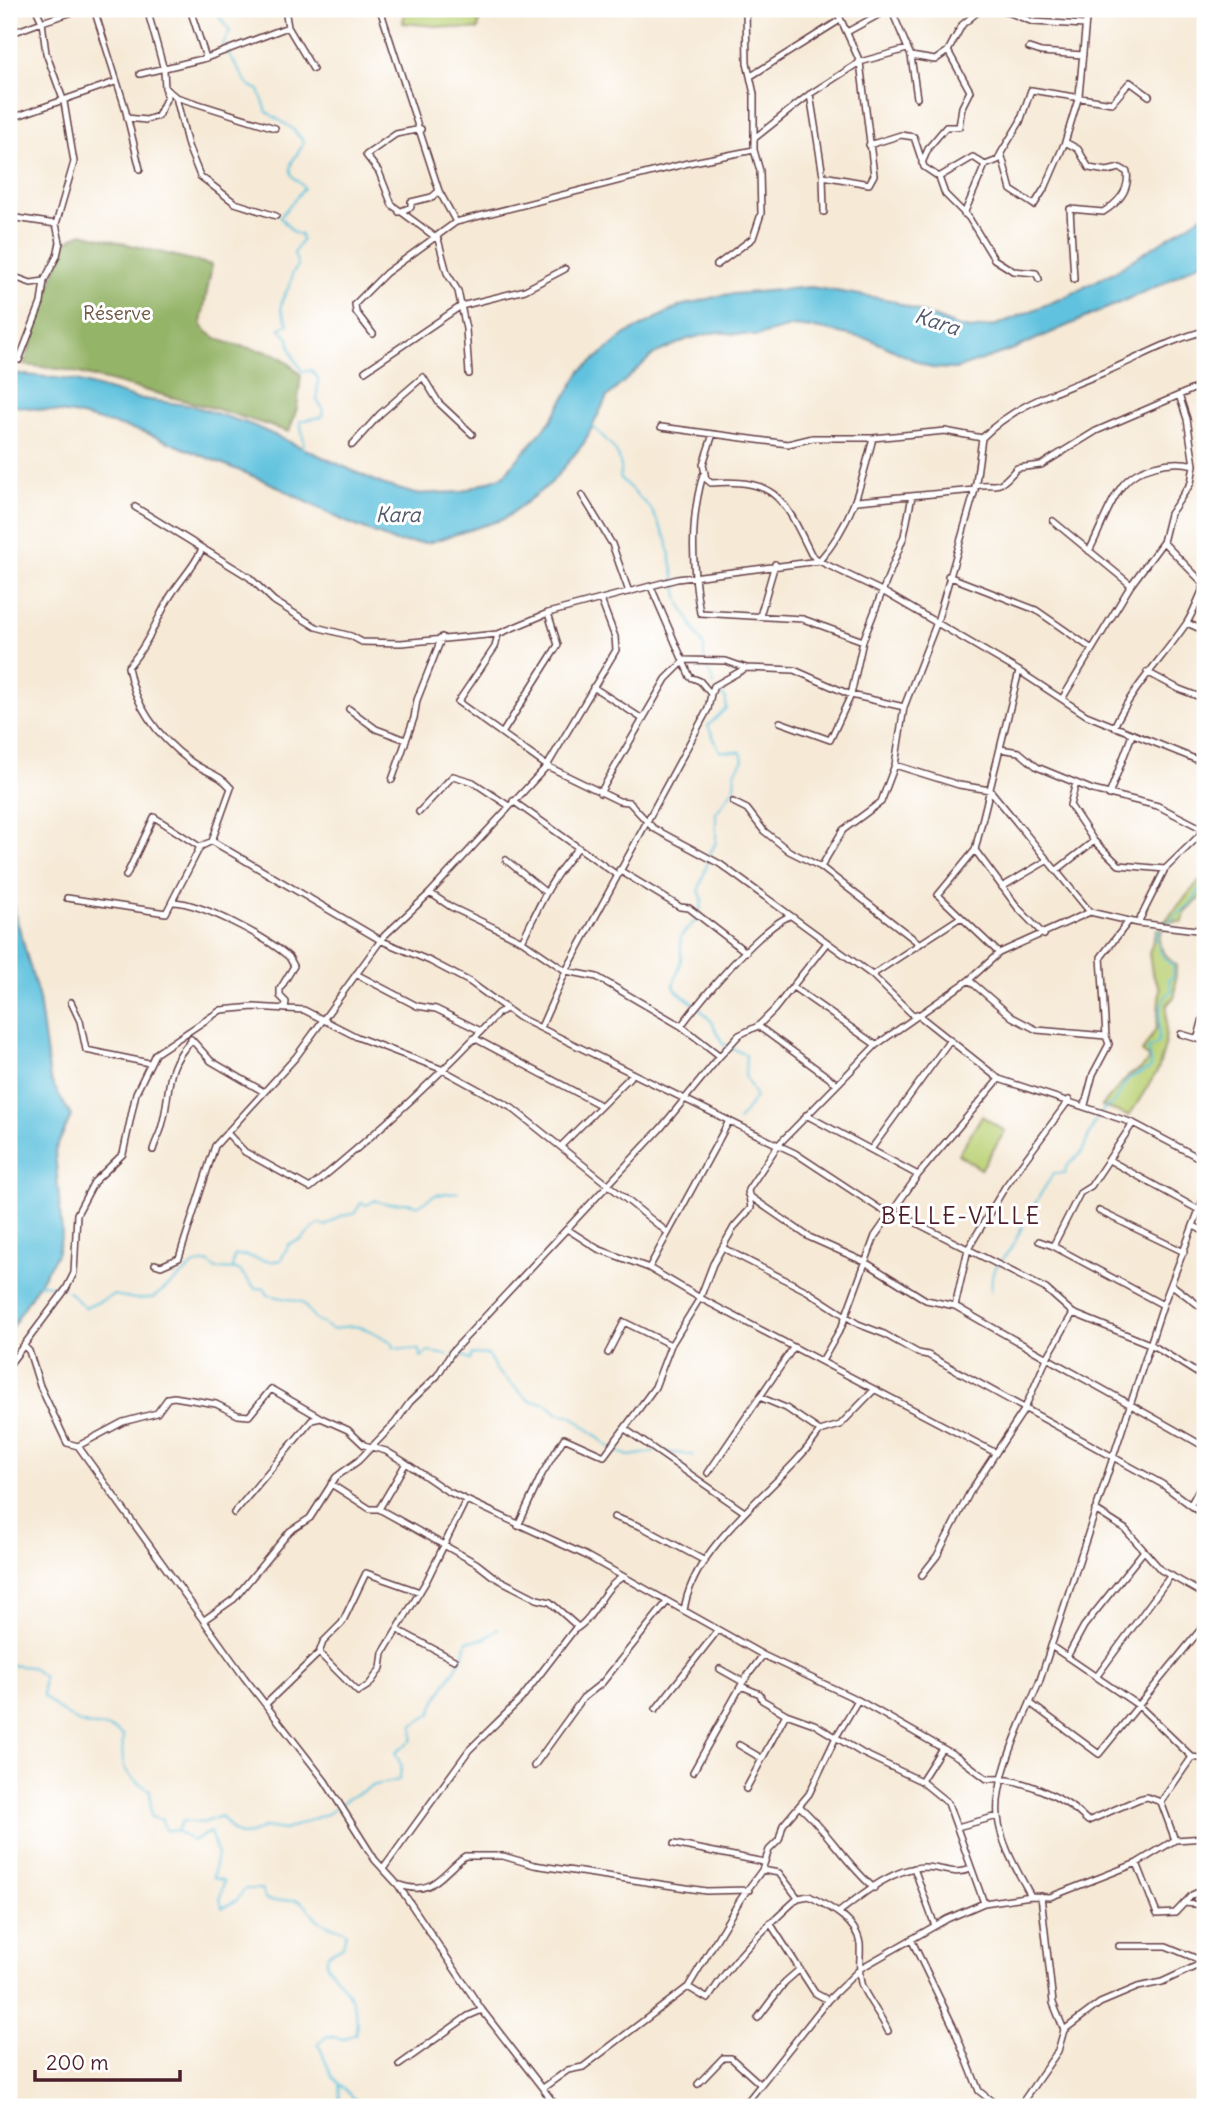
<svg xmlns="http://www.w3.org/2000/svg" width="1214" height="2116" font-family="Delius,sans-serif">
<rect width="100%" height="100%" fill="#fff"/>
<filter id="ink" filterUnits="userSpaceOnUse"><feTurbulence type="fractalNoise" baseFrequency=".0143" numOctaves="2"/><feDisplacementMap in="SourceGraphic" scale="14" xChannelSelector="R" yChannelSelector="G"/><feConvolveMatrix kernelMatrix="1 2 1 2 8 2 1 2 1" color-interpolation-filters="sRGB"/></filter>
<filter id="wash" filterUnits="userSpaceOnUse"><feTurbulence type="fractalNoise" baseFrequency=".00686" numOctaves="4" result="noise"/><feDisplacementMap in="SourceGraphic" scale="28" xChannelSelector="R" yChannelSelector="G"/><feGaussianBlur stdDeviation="1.57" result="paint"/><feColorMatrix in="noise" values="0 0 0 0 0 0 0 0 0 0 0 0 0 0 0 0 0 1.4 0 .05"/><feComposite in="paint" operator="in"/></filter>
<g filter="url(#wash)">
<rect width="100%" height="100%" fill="#f6e9d5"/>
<path fill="#bbd277" stroke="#827851" stroke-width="2" d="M405,9H481L478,30L403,23Z
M1200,880L1205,881V894L1185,912L1183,922L1165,921Z
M1157,929H1163C1152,945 1167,956 1176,966L1175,996L1167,1005L1165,1046L1158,1070L1129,1116L1102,1106L1128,1076L1141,1069L1149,1059L1142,1052L1157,1027L1160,988L1152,973L1149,953Z
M982,1116L1005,1131L981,1169L958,1154Z"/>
<path fill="#94b468" stroke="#6f6a4a" stroke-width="2" d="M82,233L212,265L201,323C210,346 255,347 275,354C285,358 293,368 301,375L297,408L289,432L217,409L67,370L24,365L65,242Z"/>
<path fill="#60c2de" stroke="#557084" stroke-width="2" d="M1205,214V260L1162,284L1014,349L955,369L931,368L872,340L821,329L794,326L757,336L716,332L688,339L654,354L607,397L584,443L551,483L504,519L428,543L396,542L344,521L270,483L144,432L73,414L9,405V373L73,380L135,398L193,406L252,425L382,484L415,494L461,492L503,476L550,422L581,371L626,334L680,306L723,295L811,287L890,300L956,326L970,329L994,326L1065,297L1114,272Z
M9,892L39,999L50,1079L71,1116L55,1151L62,1234L57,1254L9,1332Z"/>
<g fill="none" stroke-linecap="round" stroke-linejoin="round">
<path stroke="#60c2de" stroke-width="2" d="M214,9L230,31L223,44L226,48
M228,53L248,85L259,90L267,112L293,129L304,142C301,152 286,162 292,175C294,180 301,182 304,188L280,217L294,233L301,235L302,240L294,253L298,266L292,274C293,288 280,295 281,308C282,316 286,317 288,324L279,329L289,338C290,352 295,361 303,372L311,370L318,378L317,400L323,409L322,417L300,421L304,441L302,452
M592,426C607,441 625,453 620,478L651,509L667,540L679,601L704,647V659
M706,664L714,685
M709,856L716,842V813L734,788L735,772L743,760L741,752L720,751L708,726L726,708V699L716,690
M700,912L702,899L699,889L708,861
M1165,925L1193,902L1201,886L1205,887
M695,1004C660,981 678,988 681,959C682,951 680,944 681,936L698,918
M699,1008L712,1022L723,1044L746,1055L745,1076L756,1097L738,1121
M232,1270L234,1256C250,1252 261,1265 281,1260L289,1244L301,1240L318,1224L326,1226L340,1216L354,1214L361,1203L367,1205L375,1200C391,1209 404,1198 417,1206L435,1195L458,1192
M38,1283L63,1288
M68,1291L85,1308L114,1295L135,1299L153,1298L196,1264L208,1262L216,1269L239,1270L256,1289L264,1288L268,1295L302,1302L315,1319L333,1330C358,1320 371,1331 393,1343L394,1348L420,1350L421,1357L428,1352L448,1355
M991,1291C992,1285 991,1274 994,1270C1000,1262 1009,1252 1014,1243C1026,1218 1038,1197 1054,1173H1065L1066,1167L1082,1152L1095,1121L1105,1108L1113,1104L1128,1079L1151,1068L1148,1049L1158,1043C1161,1025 1155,1002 1172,991L1169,979L1173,977V965C1161,959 1160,949 1156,937L1161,929
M454,1355L461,1354L470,1360L472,1354L488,1355L496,1370L530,1401L546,1403L557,1413L572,1416L613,1450L629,1456L655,1452
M663,1452L693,1455
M9,1665L31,1667L43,1676V1696C54,1705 67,1718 81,1723C97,1729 109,1723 123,1736C121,1768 123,1775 150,1790L151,1817L162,1820L165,1830L177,1831L192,1841L210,1832L217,1853L213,1877L224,1881L220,1898L222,1908L237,1900L245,1889H262L265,1899C277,1904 284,1898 297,1900C309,1903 311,1916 321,1922C330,1927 337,1926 346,1932L343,1946L328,1954L326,1964C343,1985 363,2007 355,2034L343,2039L328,2036L318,2043L332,2077L363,2107
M177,1831L182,1821L203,1823L221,1816L234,1832L240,1835L251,1834L265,1827L284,1830L329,1813L347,1799L375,1785L399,1780L402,1766L395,1753L412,1740L413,1725L431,1714C437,1689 461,1670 467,1641L484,1639L498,1629
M339,2084L340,2107"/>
</g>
</g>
<g filter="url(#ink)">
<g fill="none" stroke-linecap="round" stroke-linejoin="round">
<defs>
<path id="minor" d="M36,9L42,22L82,9
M94,9L124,104L140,169
M147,9L164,70L165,88L176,97L275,128
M190,9L206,58
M285,9L288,27L313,69
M380,9L439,191L456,222L688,163L754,150
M891,9L911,56L917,98
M1000,9L1033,22L1085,25
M1200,9L1205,12
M847,32L889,9
M9,34L42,22L46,53L64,102L74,162L56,224L60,242L57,256L44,281L41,303L19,360
M1029,48L1041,52L1083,55
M911,56L935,60L948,51L962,25L981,9
M140,74L206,58L288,27
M751,76L840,20
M810,94L823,176L824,212
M176,97L188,146L200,176L235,203L276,216
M127,118L146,120L158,116L167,97L166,90
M9,119L115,82
M421,129L396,134L366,155L379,172L392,205L438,239L447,273L458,291L466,329L469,374
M9,134L13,157L11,173
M756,137L810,94L860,62L907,49
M1065,142L1046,186L1034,205L1011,190L1001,153L1020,122L1031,90L1112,103L1130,82L1149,96
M869,145L901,135L914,137L924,167L939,177L945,194L969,218L994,259L1013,271L1036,273L1039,279
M922,163L929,147L946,127H959L962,107L970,91L948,51
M823,176L869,184L874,175L860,62L836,9
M939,177L973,157L985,165
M399,212L411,207V202L432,197L439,191
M964,214L985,165L998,160L1001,153
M9,217L56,224
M717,265L753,238L761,214L760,171L754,150V94L747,63L746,9
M9,275L31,283L44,281
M1074,279L1070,209L1103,212C1118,203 1130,191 1127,172L1120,168L1107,171L1089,168L1078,149L1065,142L1079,96L1087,9
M373,334L356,312L355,304L386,273L456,222
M365,371L461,306L525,290L565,269
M661,427L788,444L813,438H873
M713,434L703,464L706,479L711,483C777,478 784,499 811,554L819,561L884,592L1019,671L1086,715L1205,763
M982,438C1017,402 1061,391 1105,372C1139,358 1169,340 1205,331
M352,445L380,414L423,377L439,403L472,434
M703,475C690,519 692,569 700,613L803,619L863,641
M975,486C1001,481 994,494 1017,468L1041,465L1096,431L1205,384
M582,495L612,544L629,592
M857,501L975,490
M135,507L249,577L274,601L316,627L351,636L362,642L401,643L498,634L548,613L677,579L819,561C852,524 861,485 873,438L945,431L982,438L975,490L937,622L904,707L895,765L881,802L843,830L821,867
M1053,521L1131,585L1062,699
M1163,542L1205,585
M202,549C193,569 178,582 168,600C156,622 146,647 128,667C135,706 158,737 190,761C204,772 219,773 231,788L212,841
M1089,551C1100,531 1108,504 1122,486C1137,466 1172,459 1194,465
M948,576L1036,610L1092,649
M1131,585L1163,542L1170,514L1191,483L1194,465L1187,419L1179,395
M760,616L775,564
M1187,623L1205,631
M498,634L495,647L458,702L547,766L619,801L629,802L653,828L720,864L872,975L914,1016
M1019,671L975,850L1018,908L1044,935
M1147,672L1179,689L1205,699
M593,687L641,718
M711,694L714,686L746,668
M349,709L376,729L406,740
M780,722L830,740L851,695L863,641L904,536L912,496
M1114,727C1132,688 1162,659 1186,624C1194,612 1199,597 1205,584
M503,732L558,645L548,613
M1000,749L1019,752L1037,767L1093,790L1158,806L1205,830
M895,765L959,785L990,790L1090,912
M392,780L414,718L417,700L442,637
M1076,783L1070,805L1094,841L1119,865L1165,869
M600,793L666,679L685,660L726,661L746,668L794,670L851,695L904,707
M1109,795L1132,735
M513,801L617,875
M733,802L747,809L764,831L789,851L821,867L920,944
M419,812L453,776L473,782L509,806
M506,860L544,891
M619,870L680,907L689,908L746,952
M1057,870L1094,841
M126,876L154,817L200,847
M1002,887L1048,860
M430,893L451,907L522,941
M67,898L166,913L200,847L212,841L382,941L430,961L470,982L518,1017L778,1145L876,1045L969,980L999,953L1090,912L1138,923L1205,931
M174,902C204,904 266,937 289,957L294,966L280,989V996L286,1002L285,1008
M961,917L938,895L975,850
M1138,923L1165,869L1205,830
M356,974L417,1006L436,1009L481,1031
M872,975L961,917L999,953
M969,980L1012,1017L1037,1030L1106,1036L1109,1044L1093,1074L1085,1105
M793,987L876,1045
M71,1002L80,1021L86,1050L149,1063
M917,1014L999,1079
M681,1026C701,999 761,927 790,916
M758,1026L836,1083
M541,1027L566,971L708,709L711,694L700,681L690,677L651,587
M1181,1034L1205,1041
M1106,1036L1101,957L1129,921
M1198,1037L1205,1011
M474,1038L600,1105
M191,1039L211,1061L264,1092
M720,1056L739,1035L758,1026L774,1010L826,944
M1069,1100L1005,1187L968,1249L955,1306C1038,1354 1122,1399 1205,1447
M806,1115L918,1175
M227,1133L245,1152L310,1188C376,1134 440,1076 498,1013L506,1009
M562,1145L633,1074
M872,1148L950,1040
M153,1150C155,1142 159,1136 161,1129C172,1095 162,1069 192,1040
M1109,1160L1199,1210
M748,1195L809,1237L865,1262L926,1300L955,1306
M1099,1211L1184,1252
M1194,1226L1205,1232
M567,1229L598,1249L649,1268L700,1298L996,1453
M1039,1241L1053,1246L1163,1305
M1053,1246L1080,1193L1091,1186L1133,1123
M723,1248L807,1291L858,1324L884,1334L918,1353L928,1355L1162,1484L1205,1516
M155,1264L161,1266L179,1258L215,1146L296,1057L384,936L430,893L547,766L616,650L615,637L601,600
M649,1268L729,1121
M1172,1285L1205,1310
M24,1346L29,1351L40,1386L67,1443L78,1446L244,1677L325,1781L375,1860L397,1884C433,1898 440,1874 465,1856H503L534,1865L706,1891L749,1890
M608,1353L624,1322L671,1345
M822,1361L842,1326L875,1236L918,1175L999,1079L1133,1123L1205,1161
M9,1365L66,1289L74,1273L77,1214L94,1182L123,1154L136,1093L155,1054L221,1010L254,1007L304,1010L357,1037L441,1069L512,1108L667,1232
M762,1398L786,1408L820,1431L840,1425L874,1390
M625,1429L743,1511
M78,1446L123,1422L157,1413L168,1398L174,1397L216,1404L238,1415L249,1416L271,1389L321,1418
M406,1463L379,1509L476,1563L494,1577L537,1599L550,1602L578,1627
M708,1473L793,1348
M331,1484L370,1509H379
M1191,1504L1205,1478
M1095,1510L1125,1529L1161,1570L1205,1595
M234,1513L312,1420L321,1418L348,1430L364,1445L386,1451L406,1463L447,1491L585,1555L763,1655L858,1700L958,1757L987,1779C1021,1777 1065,1797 1088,1821L1139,1799L1147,1797L1161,1802
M614,1517L642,1527L705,1561
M518,1526L542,1474L564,1438L604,1456L655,1387L671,1345L700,1298L713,1264L734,1227L751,1208L748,1190L778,1145L795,1153L880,1209L893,1211L1046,1289L1073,1313
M922,1575L937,1556L970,1492L1024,1410L1047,1358L1073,1313L1152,1345L1205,1378
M684,1611C693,1541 784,1486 820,1431
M204,1620L234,1599L290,1531L310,1518L336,1477L358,1461L395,1423L410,1402L437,1376L452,1352L661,1128L720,1056L681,1026L597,977L566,971L522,941C540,905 550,879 578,848
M398,1630L454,1660
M1051,1646L1139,1706L1192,1757L1205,1759
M319,1653L358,1692L369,1685L381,1668L383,1653L427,1580L466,1500
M1067,1657L1084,1626L1143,1552
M720,1669L743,1682
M1097,1676L1171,1575
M741,1686L760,1694L762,1700L786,1714L814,1724L862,1753L921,1781L948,1803L984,1903
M267,1703L319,1653L323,1642L342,1623L366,1573L420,1592
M1030,1703L1099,1754L1205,1624
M656,1709L718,1630
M739,1745L761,1758
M534,1766L583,1698L602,1683L667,1602
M693,1772L743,1682L763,1655
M921,1781L942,1748
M746,1789L786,1714
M1161,1802L1192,1757
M1161,1802L1175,1840
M799,1806C827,1830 846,1864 874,1888
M957,1827L998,1816
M674,1844L764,1862
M1137,1863L1157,1914L1175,1913L1192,1895L1205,1889
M914,1868L935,1926
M383,1869L469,1750L521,1699L574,1630C596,1618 601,1588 623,1577
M762,1870L779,1873L798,1898
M398,1885L482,2010L557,2107
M1031,1896C1018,1872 1000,1843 998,1816C994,1779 1024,1717 1039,1683L1163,1305L1205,1194
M1041,1896L1053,2003L1064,2030
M1184,1903L1205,1905
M838,1913C861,1895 893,1868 924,1867C941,1867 954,1876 971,1869
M770,1923L815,1993L828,2000
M911,1939L953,2026L979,2091L999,2107
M1119,1946H1166L1205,1962
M688,1987L708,1999C732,1959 763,1930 798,1898L809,1896C828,1906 857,1920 860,1944C861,1954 858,1971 861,1983C863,1993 882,2017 888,2031
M758,2018L785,1982L800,1969
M399,2065L468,2016L482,2010
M698,2084L723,2058H731L760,2084
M543,2088L568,2070L583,2067L688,1987L740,1900L762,1870L769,1850L779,1840L783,1825L809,1794L836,1737L858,1700
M743,2107L828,2000L861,1968L947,1919L984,1903L1031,1896L1050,1897L1137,1863L1175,1840L1205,1838
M1019,2107L1058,2051L1064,2030L1100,2003L1138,1987L1162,1982L1205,1962"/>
</defs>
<use href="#minor" stroke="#643d44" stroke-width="8"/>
<use href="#minor" stroke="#fff" stroke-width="5"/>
</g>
</g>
<g text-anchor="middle" stroke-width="6" stroke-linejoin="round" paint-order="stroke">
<g font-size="19" fill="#6c5542" stroke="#fff">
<text x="117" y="320">Réserve</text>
</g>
<g font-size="21" font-style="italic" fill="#52586a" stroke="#fff">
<text transform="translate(937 322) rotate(18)" y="7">Kara</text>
<text x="398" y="522">Kara</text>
</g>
<g font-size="23" letter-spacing="2" fill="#4a1f2b" stroke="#fff">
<text x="961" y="1224">BELLE-VILLE</text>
</g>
</g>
<rect width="1214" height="2116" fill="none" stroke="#fff" stroke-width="35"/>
<path d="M35 2070v10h145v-10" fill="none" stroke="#4a1f2b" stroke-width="3.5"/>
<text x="46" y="2070" font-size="21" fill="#4a1f2b" stroke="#ffffff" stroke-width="5" paint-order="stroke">200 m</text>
</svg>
